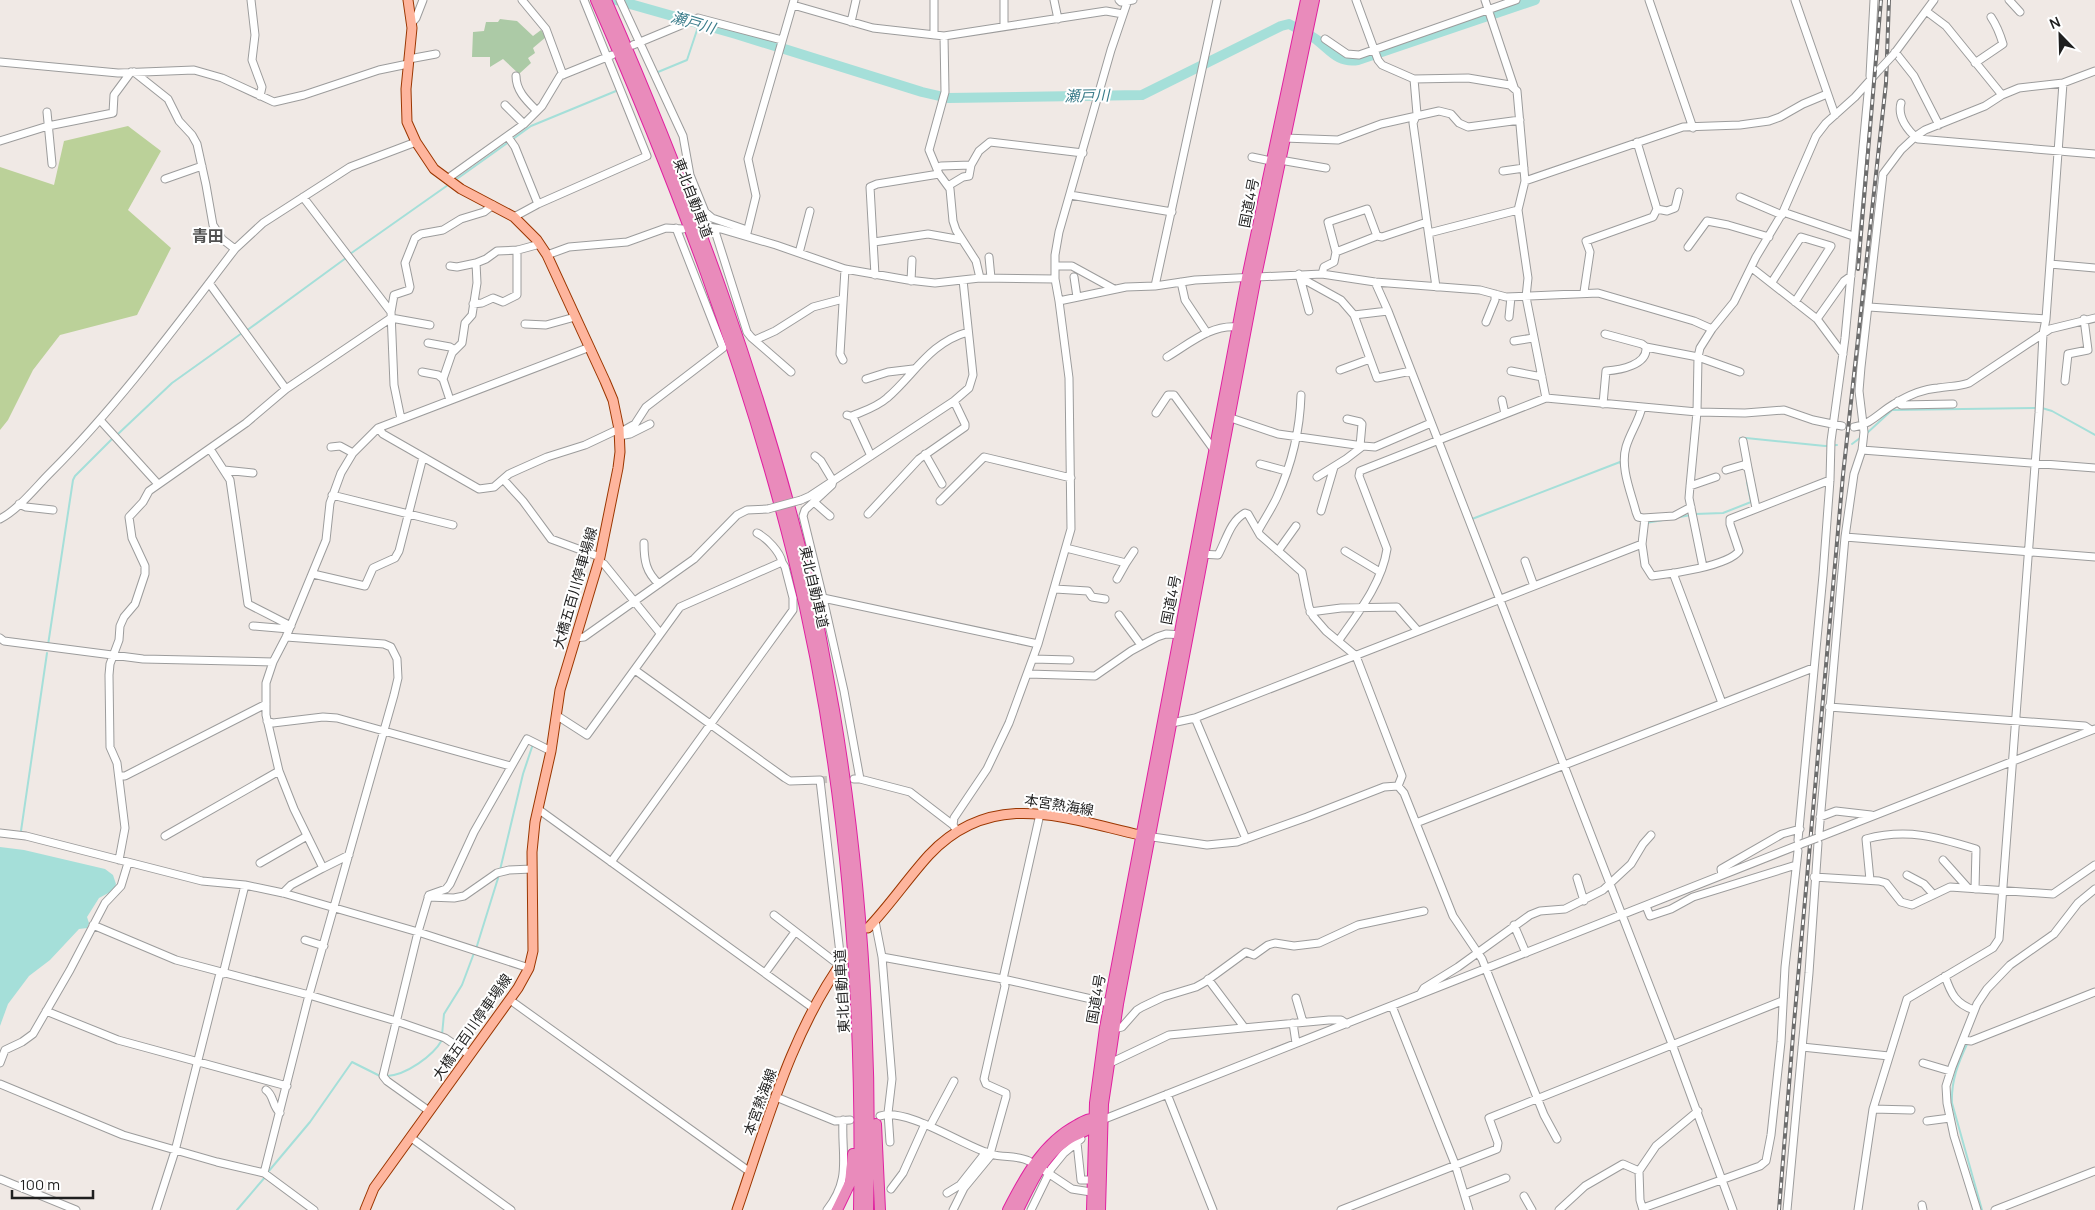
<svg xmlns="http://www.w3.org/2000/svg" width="2095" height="1210" font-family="Manrope,'Noto Sans JP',sans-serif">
<rect width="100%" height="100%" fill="#f0e9e5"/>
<path fill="#bbd199" d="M128,126L161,151L128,210L171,248L137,315L60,335L33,370L8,420L0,430V167L54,185L64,141Z"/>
<path fill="#accaa6" d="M500,19L517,21L533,36L541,30L546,37L533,48L535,53L528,58L531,63L519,74L503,59L490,67V57H472L473,32L484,31L486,22H498Z"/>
<path fill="#a5dfd9" d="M0,847L24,850L105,869L113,875L116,884L114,890L99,898L87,917L89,923L87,928L79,929L50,960L29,976L8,1004L0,1026Z"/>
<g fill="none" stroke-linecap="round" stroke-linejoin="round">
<path stroke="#a5dfd9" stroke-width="2" d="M658,72L687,60L699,24
M454,181L531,126L616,91
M350,254L448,185
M246,331L346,258
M2042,408L2052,411L2095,435
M118,434L172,383L242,333
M1866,434L1892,410L2037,408
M1740,441V438H1746L1825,446L1837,445
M1852,444L1860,438
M1695,514L1723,513L1751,502L1747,482
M1472,519L1620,462L1622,468
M1646,523L1691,515
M48,645L73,480L75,476L112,439
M21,831L47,653
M500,870L523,774L533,744
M476,949L499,875
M442,1035L444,1014L462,985L474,953
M1968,1042C1958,1063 1951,1081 1952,1103L1982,1210
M387,1076C406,1075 433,1056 442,1040
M268,1172L310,1122L352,1062L380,1076
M237,1210L266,1176"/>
<path stroke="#a5dfd9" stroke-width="10" d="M616,0L736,34L922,92L948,98L1142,95L1281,26L1289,24C1298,29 1309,34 1317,40C1331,51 1338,63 1358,60L1535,0"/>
<path stroke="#c6c1bd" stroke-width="7" stroke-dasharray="7 3.5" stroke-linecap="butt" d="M820,780L838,779"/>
<defs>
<path id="minor" d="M251,0L255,35L252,60L262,87L260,96
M522,0L546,29L563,75
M620,0L683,136L690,175L705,212L712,218L747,230
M1054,0L1058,19
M1119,0L1121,2L1133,0
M1356,0L1378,60L1382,65L1414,79L1468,78L1510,85L1517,91L1525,181L1518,210L1528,278L1526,297L1546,398
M1485,0L1514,87
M1649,0L1693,128
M1795,0L1835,115
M2009,0L2020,12
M793,5L873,28L944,36L1106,11L1123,14
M1926,11L1946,26L2002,95
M851,22L856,0
M411,24L416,18L423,0
M1004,26V0
M934,35V0
M944,36L945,92L929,150L939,174L950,189L953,221L956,230L976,261L980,278
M1325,39L1347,54L1359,55L1516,0
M633,45L698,18L782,40
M1895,52L1914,76L1939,125
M1894,54L1934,0
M409,59L436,54
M0,62L118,73L194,70L222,78L274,102L304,95L379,70L408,64
M1975,63L2003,44C2000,34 1997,26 1991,17
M134,72L168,99L179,121L192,135L197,144L206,185L213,225L222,239L235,249
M516,76C516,91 527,101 537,111
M1870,76L1874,0
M1414,79L1417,114L1413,123L1436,287
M1901,103C1897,117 1908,131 1918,139L2095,154
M505,105L524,124
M47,112L52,164
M508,137L515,147L538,204
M1284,138L1338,140L1381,124L1439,111L1451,114L1459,123L1468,127L1520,120
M0,141L48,126L113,113L114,95L131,72
M1252,157L1271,161
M1280,160L1326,168
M937,168L941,166L971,165L979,151L990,142L1083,153
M1503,171L1524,168
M165,179L202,166
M447,179L524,124L542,106L560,76L612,55
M1525,181L1683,127L1740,125L1769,121L1780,117L1803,104L1827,94
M948,186L963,177L969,176L971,165
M1070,195L1172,212
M303,197L391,312L394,385L401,419
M1740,197L1782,215
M1657,209L1667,211L1675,208L1679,192
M1783,212L1853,236
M514,217L538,204L647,156L584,0
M708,227L721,229L776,245L845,269L908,280L935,283L980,278L1055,279L1059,301L1126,287L1155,286L1195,280L1322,274L1375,282L1480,290L1506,297L1598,293L1694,321L1712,329L1734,302L1756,257L1783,212L1816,136L1826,123L1855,97L1880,69
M714,228L747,332L751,337L791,372
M747,233L756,196L748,159L794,0
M1429,233L1518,210
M1377,236L1382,237L1427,222
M874,242L928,234L962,240
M1688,247L1707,221L1728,225L1769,237
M799,253L810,211
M547,255L569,247L627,242L666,228L683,229
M989,257L991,278
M2050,264L2095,268
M450,266L457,267L476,263
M1055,266H1072L1114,289
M1752,268L1817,319L1843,354
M1299,274L1303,279L1341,300L1354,315L1377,378L1411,371
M1299,274L1309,311
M1322,274L1324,267L1334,262L1336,252L1328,222L1367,209L1377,236L1336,252
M875,275L870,187L877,184L939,174
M1074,277L1077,297
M1055,279V255L1059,232L1111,50L1128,0
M911,281L912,260
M1181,282L1185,300L1207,333
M1375,282L1388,311L1672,1044L1733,1210
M1772,282L1801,237L1831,246L1795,302
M209,283L286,389
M1155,286L1217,0
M1584,292L1590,252L1586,241L1653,217L1657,209L1637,142
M473,304L482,303L493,298L503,302L517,295V250
M1869,307L2046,319
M391,312L394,295L409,290L410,287L405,263L415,238L421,234L443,230L461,219L484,212L493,205
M1354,315L1388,311
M1509,317L1511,297
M1817,319L1844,281L1851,276
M1486,322L1495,300V294
M525,324L546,325L575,317
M755,340L775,331L813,307L843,299
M1514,341L1533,338
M428,343L450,347L455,350
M1646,347L1698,357L1740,372
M1167,357C1189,344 1211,324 1238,327
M843,360L840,354L845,269
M1340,370L1370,359
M1511,371L1542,377
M422,372L438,375L443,379
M866,379L888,372L913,369
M2065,381L2068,354L2088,350L2084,319
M450,400L443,379L452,353L462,343L465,323L472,315L477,283L476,263L486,259L497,251L518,250L540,244
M1502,400L1505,414
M1898,401L1901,405L1953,404
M1603,404L1606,371C1620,370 1648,365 1646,347L1642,344L1605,334
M1642,407C1639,421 1630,433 1626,447C1620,468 1631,492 1636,512L1638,517L1643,518L1674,516L1691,507
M1156,413L1168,395H1174L1214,450
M847,415L853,417L871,456
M852,416C864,411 877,407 887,398C915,374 929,343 968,332
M1225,416L1278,434L1363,446L1375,447L1431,423
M1347,419L1360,422L1362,424L1360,446
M100,420L158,484
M1854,427C1870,425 1880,412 1894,404C1907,396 1922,389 1938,388C1949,386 1958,387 1969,383L2050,329L2095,318
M378,428L383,434L479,489L494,487L509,474L520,469L547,457L585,445L619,429
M619,433L635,424L646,407L723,348L676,228
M619,436L630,434L650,424
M1743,441L1748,468
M331,447L340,446L353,453
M210,449L230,480L248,604L291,626
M1862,450L2095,468
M925,454L942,484
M815,456L821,461L833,481L832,485L805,510L803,516L823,598L1038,644
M1260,464L1286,471
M224,470L253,473
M1726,470L1743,465L1748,468L1756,508
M1317,477L1346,459L1363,446
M503,479L523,501L551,539L600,557
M1690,486L1716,477
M332,495L453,525
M801,500L810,496L954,401L969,388L973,375L963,280
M940,501L984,457L1071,478
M814,502L830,516
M19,504L26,507L53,510
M1321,511L1334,467
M868,514L919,459L965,427V424L954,401
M0,519C19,509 35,488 50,473C119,404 176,326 235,249L263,223L350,167L416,142
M1258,531C1264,520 1272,508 1277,497C1291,466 1300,429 1301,395
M757,533C767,538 780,552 782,562
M1845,537L2095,557
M644,543C644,561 646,572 659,584
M1642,544L1645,518
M1066,548L1126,563L1134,551
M1278,551L1296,526
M1345,551L1380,572
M1200,554L1218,555C1226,541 1230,521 1245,513L1248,514L1260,535L1302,572L1309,607L1313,616L1326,631L1356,656L1402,776L1398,786
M599,561L604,564L660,633
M1525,561L1534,586
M1703,567L1689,498L1690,486L1697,412L1698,357L1700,348L1712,329
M1673,573L1722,703
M313,574L365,586L373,568L395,558L399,551L423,457
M1117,579L1126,563
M1055,589L1088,591L1092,597L1105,599
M823,598L844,691L860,779
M1310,612L1341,608L1397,607L1418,631
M1119,615L1141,645
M253,626L289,629
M0,638L4,641L143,659L273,662
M576,638L584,637L694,559L737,515L747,510L768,509
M1339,640C1358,613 1382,583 1387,549L1359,476L1360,471L1546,398L1697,412L1745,413L1784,410L1813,420L1842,426
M1033,659L1070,660
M635,670L785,778L790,781L820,780L841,962
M1028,674L1095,676L1131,651L1157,637L1166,634L1184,635
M1829,707L2085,726L2091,730
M556,715L587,735L680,607L782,562L785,567L793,598V610L611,862
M1195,718L1246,839
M267,721L273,723L323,717L337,718L510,766
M1172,723L1195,718L1642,544L1645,565L1652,576C1671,574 1728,566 1739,551L1730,524V519L1830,480
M119,776H125L266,704
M854,779H860L910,792L953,825
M538,809L813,1008
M1820,817L1836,811L1871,815
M1416,823L1813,668
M957,831L953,825L954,818L987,769L1009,723L1038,644L1071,529L1069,378L1059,301
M0,833L26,836L202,881L245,885L283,893L418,932L529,968
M1819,833L1845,537L1854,474L1862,450L1864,432L1859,391L1861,367L1883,174L1901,150L1916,136L1925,130L1985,106L2002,95L2019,88L2063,83L2095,71
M165,836L279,771
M1146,836L1207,845L1237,842L1307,817L1384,787L1398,786L1404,793L1453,916L1482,959L1544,1115L1557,1139
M1817,838L2095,729
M1798,840L1823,575L1830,480L1831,441L1845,338L1869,83
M349,855L323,868L294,809L279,771L266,715V683L273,662L286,637L326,540L330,503L341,473L353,453L378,428L590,347
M119,860L125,828L117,763L110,747L109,675L110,664L119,640L120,626L124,617L135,604L145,574V566L132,538L129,517L143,502L149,491L246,423L286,389L391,318L430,325
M1943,860L1968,888
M260,863L307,836
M1722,875L1721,869L1782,834L1800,829
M1907,875L1924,884L1933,894
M1814,877L1879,881L1886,883L1901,902L1912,905L1950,887L2053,894L2095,865
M1577,878L1584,901
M1870,880L1866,839C1907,828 1937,837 1976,849L1975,889
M283,893L291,885L323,868
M428,897L454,898L464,896L497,873L509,870L532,869
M1646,906L1650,916L1671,909L1693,897L1796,865
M774,915L839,965
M875,921L882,957L892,1079L888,1113L890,1142
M93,925L176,960L309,995L396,1021L445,1038L470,1055
M1514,925L1526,953
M305,940L324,946
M882,957L1003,979L1109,1003
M765,973L795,932
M223,974L245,885
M1945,976C1951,994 1956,1004 1974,1010
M1208,979L1244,1027
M1421,993L1424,988L1458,967L1530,915L1540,911L1565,909L1603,890L1631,864L1643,844L1651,835
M1296,998L1303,1022
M510,1000L750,1172
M1392,1006L1455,1164L1469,1210
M46,1011L118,1040L287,1086
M1293,1023L1296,1043
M1114,1029L1122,1027L1137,1010L1142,1007L1163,997L1196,987L1205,982L1246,952L1254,955L1268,945L1275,943L1294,946L1319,943L1358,925L1424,911
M1963,1040L1971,1041L2095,992
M1802,1047L1889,1056
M0,1063L5,1050L22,1042L33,1034L70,970L105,903L121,886L128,863
M1923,1063L1950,1071
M1108,1064L1169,1035L1329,1020H1341L1347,1024
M0,1084L123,1135L217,1162L264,1173L314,1210
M266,1090C274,1095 272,1106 280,1113
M1167,1094L1213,1210
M776,1097L835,1121L850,1120
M1873,1109L1911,1110
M429,1111L387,1081L383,1076L418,932L429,895L446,889L450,884L474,832L527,739L551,751
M880,1116C907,1107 963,1146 991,1154C1003,1158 1017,1155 1029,1161
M1102,1120L1801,844
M1927,1121L1950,1118
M930,1126L954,1081
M410,1137L511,1210
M1077,1143L1081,1180H1092
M990,1154L1006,1097V1093L986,1084L984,1079L1005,986L1003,979L1040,814
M1045,1171L1072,1189L1091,1192
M1639,1171L1656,1146L1698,1111
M264,1173L309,995L394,695L398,678L397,659L391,647L384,644L286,637
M0,1179L76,1210
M891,1189L903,1173L925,1124
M947,1193L960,1185L986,1152
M1465,1194L1506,1178
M1524,1196L1532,1210
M1922,1205L1923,1210
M1643,1208L1760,1166L1766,1161L1771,1135L1781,1042L1785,967L1798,851
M156,1210L175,1151L220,973
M827,1210C852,1178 841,1156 843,1120
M953,1210L964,1188L992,1154
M1031,1210L1051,1169L1064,1153L1081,1139
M1341,1210L1497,1149L1498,1143L1489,1118L1782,1001
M1559,1210L1585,1186L1623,1164L1639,1171L1640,1200L1643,1210
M1787,1210L1809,973L1818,843
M1858,1210L1873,1109L1907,999L1993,948L1999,939L2039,413L2043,334L2046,319L2063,83
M1977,1210L1954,1136L1947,1103L1946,1086L1952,1067L1977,1004L1987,989L2010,965L2054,934L2078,903L2095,889
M1995,1210L2095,1171"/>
<path id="major" d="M868,928C890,905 908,878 929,855C992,788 1064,818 1140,835
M365,1210L374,1188L518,988L529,968L533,951L532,852L535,822L551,751L560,690L600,557L618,468L620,452L619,429L613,400L605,381L547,255L537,240L514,217L461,189L434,169L416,142L407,122L406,89L412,28L408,0
M737,1210C767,1123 792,1029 847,955"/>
<path id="highway" d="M596,0C675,180 745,364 793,556C846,770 863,990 859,1210
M606,0C691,195 764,391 813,599C821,635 827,673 834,710C862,875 872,1042 868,1210
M876,1124L880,1210
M837,1210L850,1183L853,1154
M1008,1210C1025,1177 1043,1143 1077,1125C1084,1121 1091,1117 1099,1119
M1018,1210C1031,1184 1042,1157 1067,1140C1076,1134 1089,1131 1097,1123
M1092,1210L1095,1103L1105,1028L1247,278L1306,0
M1100,1210L1103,1104L1118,1004L1256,276L1314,0"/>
</defs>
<use href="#minor" stroke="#9c9c9c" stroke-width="9"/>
<use href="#major" stroke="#9b3600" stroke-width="11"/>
<use href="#highway" stroke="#e021a0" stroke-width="12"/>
<use href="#minor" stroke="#fff" stroke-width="7"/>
<use href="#major" stroke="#feb59d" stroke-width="9"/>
<use href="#highway" stroke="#e98bbb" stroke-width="10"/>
<defs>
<path id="rail" d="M1858,269L1881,0
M1779,1210L1794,1023L1843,475L1886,83L1889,0"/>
</defs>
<use href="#rail" stroke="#6d6d6d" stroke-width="4"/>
<use href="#rail" stroke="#fff" stroke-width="2" stroke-dasharray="5.5" stroke-linecap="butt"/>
<defs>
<path id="minor-bridge" d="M1880,69L1894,54
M768,509L801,500
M1801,844L1817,838"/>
</defs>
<use href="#minor-bridge" stroke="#9c9c9c" stroke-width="9" stroke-linecap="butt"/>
<use href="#minor-bridge" stroke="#fff" stroke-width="7"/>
</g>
<g text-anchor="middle" stroke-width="4" stroke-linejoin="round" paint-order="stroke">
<g font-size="14" fill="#1f1f1f" stroke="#fff">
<text transform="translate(693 198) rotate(69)" y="5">東北自動車道</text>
<text transform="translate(1249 203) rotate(-79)" y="5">国道4号</text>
<text transform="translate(814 587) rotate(77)" y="5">東北自動車道</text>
<text transform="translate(575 588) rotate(-74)" y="5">大橋五百川停車場線</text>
<text transform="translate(1171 600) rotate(-79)" y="5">国道4号</text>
<text transform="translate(1059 805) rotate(9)" y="5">本宮熱海線</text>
<text transform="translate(842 991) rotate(-93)" y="5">東北自動車道</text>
<text transform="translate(1096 999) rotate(-80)" y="5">国道4号</text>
<text transform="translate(472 1027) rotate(-55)" y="5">大橋五百川停車場線</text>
<text transform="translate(760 1102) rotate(-70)" y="5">本宮熱海線</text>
</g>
<g font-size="15" font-style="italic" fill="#3a7c8a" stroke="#fff">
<text transform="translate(693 23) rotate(16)" y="5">瀬戸川</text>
<text transform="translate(1087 96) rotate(-1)" y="5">瀬戸川</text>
</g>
<g font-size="16" font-weight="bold" fill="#525252" stroke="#fff">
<text x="208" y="242">青田</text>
</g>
</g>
<g transform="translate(2060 35) rotate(337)" stroke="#ffffff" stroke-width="4" paint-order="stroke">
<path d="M0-4L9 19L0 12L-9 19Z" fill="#1f1f1f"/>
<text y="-8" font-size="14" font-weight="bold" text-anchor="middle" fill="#1f1f1f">N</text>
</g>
<path d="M12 1190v8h81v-8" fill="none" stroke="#1f1f1f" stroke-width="2.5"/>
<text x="20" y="1190" font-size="15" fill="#1f1f1f" stroke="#ffffff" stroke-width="4" paint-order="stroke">100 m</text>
</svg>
